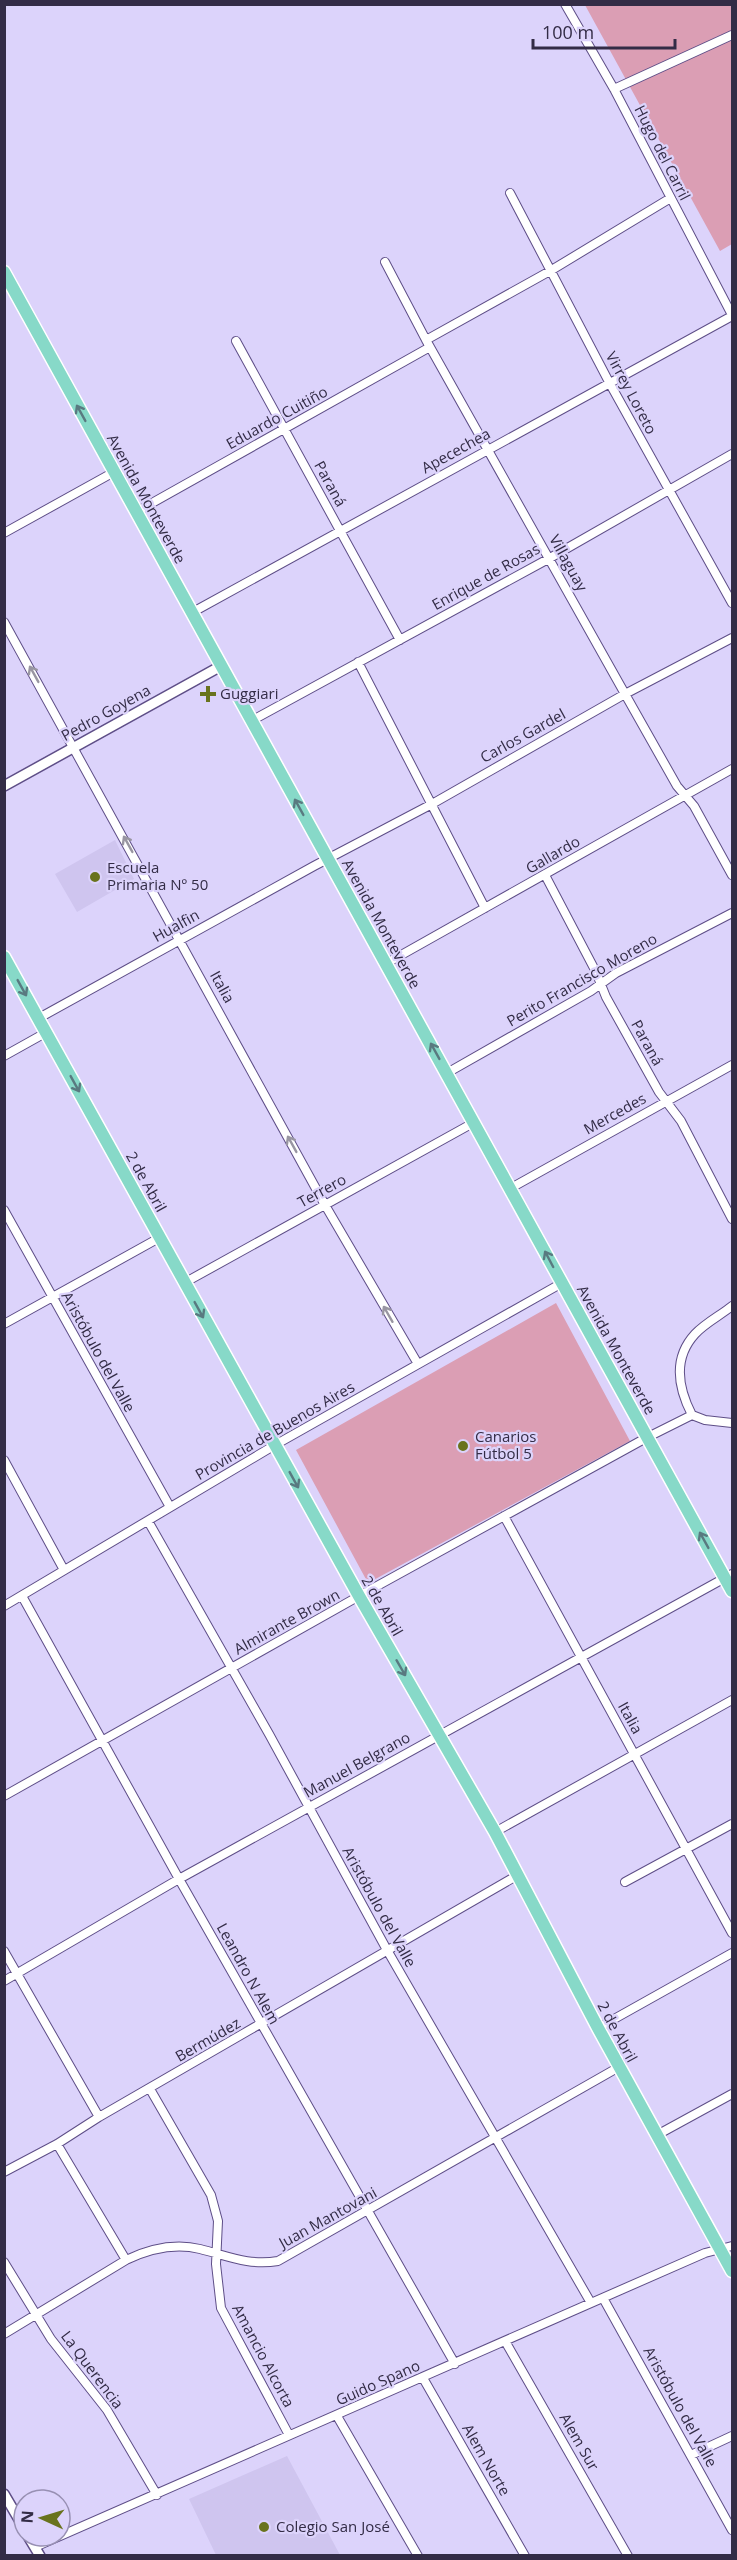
<svg xmlns="http://www.w3.org/2000/svg" width="737" height="2560" font-family="'Open Sans',sans-serif">
<rect width="100%" height="100%" fill="#dcd3fb"/>
<path fill="#cfc5ef" d="M115,840L134,879L77,912L55,874Z
M287,2456L340,2555H216L189,2499Z"/>
<path fill="#db9eb4" d="M585,5H732V244L720,251Z
M556,1303L630,1441L368,1583L296,1450Z"/>
<g fill="none" stroke-linecap="round" stroke-linejoin="round">
<defs>
<path id="minor" d="M565,4L614,89L732,315
M614,89L732,35
M510,193L609,382L732,603
M385,262L426,340L625,694L677,786L694,806L732,875
M426,340L550,271L669,199
M236,341L400,640
M136,512L430,347
M4,533L114,472
M193,612L732,316
M4,622L325,1205L418,1364
M358,662L485,908
M251,721L550,558L732,454
M545,875L596,972L606,997L659,1092L681,1121L732,1219
M387,963L732,769
M39,1018L314,866L432,804L625,694L732,638
M4,1056L47,1032
M447,1073L591,991L616,973L732,913
M511,1188L732,1065
M4,1210L170,1507
M184,1283L473,1123
M4,1324L159,1238
M692,1415C678,1388 673,1358 695,1334C705,1323 721,1315 732,1306
M4,1460L64,1570
M504,1516L732,1933
M148,1521L269,1734L387,1950L591,2303
M22,1596L179,1879L455,2364
M4,1606L275,1445L562,1283
M4,1796L368,1591L646,1438L692,1415L705,1420L732,1423
M495,1832L732,1700
M625,1882L732,1824
M4,1951L99,2117
M4,1981L179,1879L732,1574
M598,2028L732,1953
M150,2089L211,2195L218,2221L216,2264L221,2308L289,2435
M657,2135L732,2094
M57,2144L126,2260
M4,2172L57,2144L99,2117L518,1875
M4,2262L51,2339L107,2410L157,2495
M603,2298L732,2530
M4,2334L126,2260C149,2249 175,2243 200,2249C228,2256 249,2266 278,2261L619,2067
M505,2341L628,2556
M423,2378L525,2556
M337,2416L418,2556
M691,2455L732,2436
M35,2547L705,2253L732,2246"/>
<path id="tertiary" d="M4,786L221,666
M4,2494L24,2528
M28,2536L40,2556"/>
<path id="primary" d="M4,272L732,1591
M4,957L359,1596L495,1832L598,2028L732,2271"/>
</defs>
<use href="#minor" stroke="#5e4e87" stroke-width="10"/>
<use href="#tertiary" stroke="#5e4e87" stroke-width="12"/>
<use href="#primary" stroke="#fff" stroke-width="15"/>
<use href="#minor" stroke="#fff" stroke-width="8"/>
<use href="#tertiary" stroke="#fff" stroke-width="9"/>
<use href="#primary" stroke="#87d9c8" stroke-width="12"/>
</g>
<defs><path id="oneway-shaft" d="M-6 0H5M1.5-3L5.5 0L1.5 3" fill="none" stroke-width="1.6" stroke-linecap="round" stroke-linejoin="round" transform="scale(1.5)"/></defs>
<g stroke="#597a80">
<use href="#oneway-shaft" transform="translate(81 413) rotate(-119)"/>
<use href="#oneway-shaft" transform="translate(299 807) rotate(-119)"/>
<use href="#oneway-shaft" transform="translate(22 988) rotate(61)"/>
<use href="#oneway-shaft" transform="translate(435 1051) rotate(-119)"/>
<use href="#oneway-shaft" transform="translate(75 1084) rotate(61)"/>
<use href="#oneway-shaft" transform="translate(549 1259) rotate(-118)"/>
<use href="#oneway-shaft" transform="translate(199 1310) rotate(61)"/>
<use href="#oneway-shaft" transform="translate(294 1480) rotate(61)"/>
<use href="#oneway-shaft" transform="translate(704 1540) rotate(-119)"/>
<use href="#oneway-shaft" transform="translate(401 1668) rotate(60)"/>
</g>
<g stroke="#9996a2">
<use href="#oneway-shaft" transform="translate(34 674) rotate(-119)"/>
<use href="#oneway-shaft" transform="translate(128 844) rotate(-119)"/>
<use href="#oneway-shaft" transform="translate(292 1144) rotate(-119)"/>
<use href="#oneway-shaft" transform="translate(388 1314) rotate(-120)"/>
</g>
<g fill="#69731d" stroke="#dcd3fb" stroke-width="2">
<path d="M205 685h6v6h6v6h-6v6h-6v-6h-6v-6h6z"/>
<circle cx="95" cy="877" r="6"/>
<circle cx="463" cy="1446" r="6"/>
<circle cx="264" cy="2527" r="6"/>
</g>
<g text-anchor="middle" stroke-width="4.5" stroke-linejoin="round" paint-order="stroke">
<g font-size="15" fill="#332c46" stroke="#dcd3fb">
<text transform="translate(662 153) rotate(63)" y="5">Hugo del Carril</text>
<text transform="translate(631 393) rotate(62)" y="5">Virrey Loreto</text>
<text transform="translate(277 418) rotate(-29)" y="5">Eduardo Cuitiño</text>
<text transform="translate(456 451) rotate(-29)" y="5">Apecechea</text>
<text transform="translate(330 484) rotate(61)" y="5">Paraná</text>
<text transform="translate(146 499) rotate(61)" y="5">Avenida Monteverde</text>
<text transform="translate(568 563) rotate(61)" y="5">Villaguay</text>
<text transform="translate(486 577) rotate(-29)" y="5">Enrique de Rosas</text>
<text transform="translate(106 713) rotate(-29)" y="5">Pedro Goyena</text>
<text transform="translate(523 736) rotate(-29)" y="5">Carlos Gardel</text>
<text transform="translate(553 855) rotate(-30)" y="5">Gallardo</text>
<text transform="translate(381 924) rotate(61)" y="5">Avenida Monteverde</text>
<text transform="translate(176 926) rotate(-29)" y="5">Hualfin</text>
<text transform="translate(582 980) rotate(-30)" y="5">Perito Francisco Moreno</text>
<text transform="translate(222 987) rotate(61)" y="5">Italia</text>
<text transform="translate(647 1043) rotate(61)" y="5">Paraná</text>
<text transform="translate(615 1114) rotate(-29)" y="5">Mercedes</text>
<text transform="translate(146 1182) rotate(61)" y="5">2 de Abril</text>
<text transform="translate(322 1191) rotate(-29)" y="5">Terrero</text>
<text transform="translate(616 1350) rotate(61)" y="5">Avenida Monteverde</text>
<text transform="translate(98 1352) rotate(61)" y="5">Aristóbulo del Valle</text>
<text transform="translate(275 1431) rotate(-30)" y="5">Provincia de Buenos Aires</text>
<text transform="translate(382 1606) rotate(60)" y="5">2 de Abril</text>
<text transform="translate(287 1622) rotate(-29)" y="5">Almirante Brown</text>
<text transform="translate(630 1718) rotate(61)" y="5">Italia</text>
<text transform="translate(357 1765) rotate(-29)" y="5">Manuel Belgrano</text>
<text transform="translate(379 1907) rotate(61)" y="5">Aristóbulo del Valle</text>
<text transform="translate(248 1974) rotate(61)" y="5">Leandro N Alem</text>
<text transform="translate(617 2032) rotate(62)" y="5">2 de Abril</text>
<text transform="translate(208 2040) rotate(-30)" y="5">Bermúdez</text>
<text transform="translate(328 2218) rotate(-29)" y="5">Juan Mantovani</text>
<text transform="translate(263 2356) rotate(62)" y="5">Amancio Alcorta</text>
<text transform="translate(92 2370) rotate(53)" y="5">La Querencia</text>
<text transform="translate(378 2383) rotate(-24)" y="5">Guido Spano</text>
<text transform="translate(680 2407) rotate(61)" y="5">Aristóbulo del Valle</text>
<text transform="translate(579 2442) rotate(60)" y="5">Alem Sur</text>
<text transform="translate(486 2460) rotate(60)" y="5">Alem Norte</text>
</g>
<g font-size="15" fill="#332c46" stroke="#dcd3fb" text-anchor="start">
<text x="220" y="699">Guggiari</text>
<text x="107" y="873">Escuela<tspan x="107" dy="17">Primaria Nº 50</tspan></text>
<text x="475" y="1442">Canarios<tspan x="475" dy="17">Fútbol 5</tspan></text>
<text x="276" y="2532">Colegio San José</text>
</g>
</g>
<rect width="737" height="2560" fill="none" stroke="#332c46" stroke-width="12"/>
<g transform="translate(42 2518) rotate(274)"><circle r="28" fill="#dcd3fb" stroke="#9890b3" stroke-width="1.5"/>
<path d="M0-4.5L10 22L0 15L-10 22Z" fill="#69731d"/>
<text y="-9" font-size="16" font-weight="bold" text-anchor="middle" fill="#332c46">N</text>
</g>
<path d="M533 39v9h142v-9" fill="none" stroke="#332c46" stroke-width="3"/>
<text x="542" y="39" font-size="18" fill="#332c46" stroke="#dcd3fb" stroke-width="4.5" paint-order="stroke">100 m</text>
</svg>
